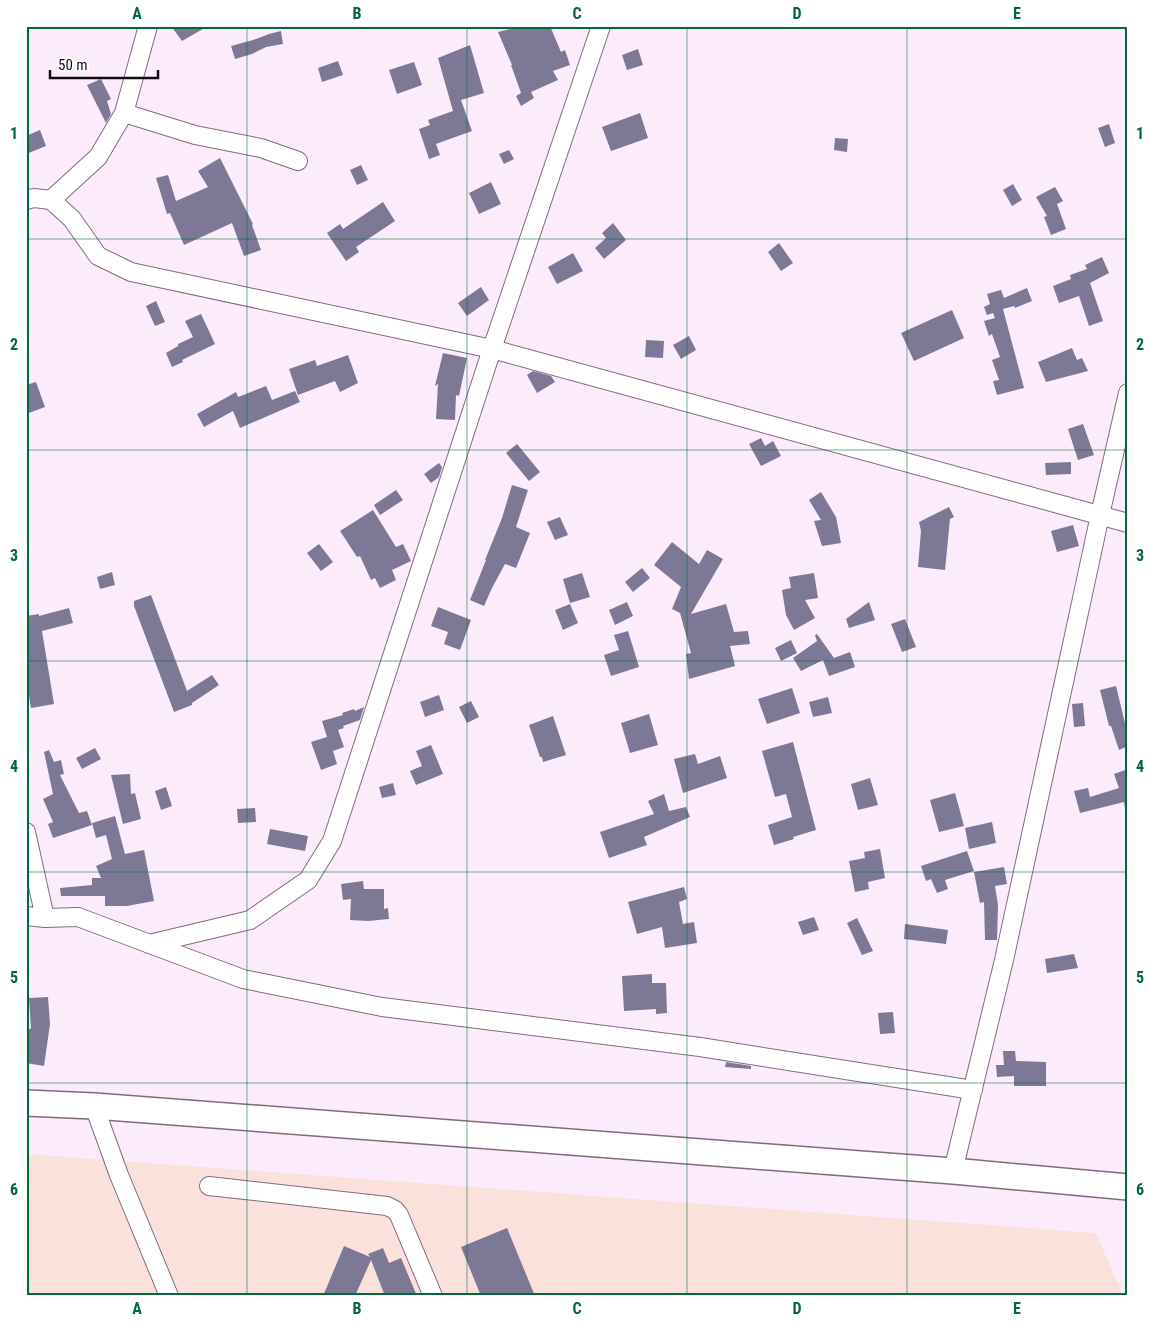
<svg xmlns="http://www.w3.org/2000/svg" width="1154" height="1322" viewBox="0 0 1154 1322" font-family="'Roboto Condensed',sans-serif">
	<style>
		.education { fill: #fbe1db }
		.building { fill: #7c7896 }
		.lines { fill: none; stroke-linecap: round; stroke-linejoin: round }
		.street-casing { stroke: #816a80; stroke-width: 20 }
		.secondary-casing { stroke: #816a80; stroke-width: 28 }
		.street { stroke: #fff; stroke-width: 18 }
		.secondary { stroke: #fff; stroke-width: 25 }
		.grid { fill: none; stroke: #01673c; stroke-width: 1; stroke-opacity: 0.55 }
		.neatline { fill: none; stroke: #01673c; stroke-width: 2 }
		.grid-label { font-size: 16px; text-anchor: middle; font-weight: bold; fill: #01673c }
	</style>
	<rect width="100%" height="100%" fill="#fcecfb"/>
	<path class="education" d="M26,1154L1096,1233L1123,1296H26Z"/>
	<path class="building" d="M171,26H208L182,41Z
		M508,26H550L561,52L565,50L570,65L553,71L558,80L531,92L534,98L521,106L516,96L521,93L511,65H512L498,32L510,29Z
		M281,31L283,44L266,47L252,54L235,59L231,46L253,40L269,34Z
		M470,45L484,93L461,100L472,131L436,144L440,155L429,159L419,129L430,125L428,120L453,111L438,58Z
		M638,49L643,65L627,70L622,55Z
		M338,61L343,75L322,82L318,68Z
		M414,62L422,85L397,94L389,70Z
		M101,79L111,99L107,101L111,114L106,123L87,85Z
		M640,113L648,138L611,151L602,127Z
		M1109,124L1115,143L1105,147L1098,128Z
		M40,130L46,146L26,154V136Z
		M835,138L848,139L847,152L834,150Z
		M509,150L514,159L504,164L499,154Z
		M220,158L253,224L252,225L261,250L244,256L232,223L184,245L170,213L167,214L156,178L168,175L176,201L208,187L198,171Z
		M361,165L368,180L357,185L350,170Z
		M491,182L501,204L479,214L469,193Z
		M1013,184L1022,200L1012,206L1003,190Z
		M1055,187L1063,201L1057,204L1066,229L1051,235L1044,217L1047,216L1036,197Z
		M383,202L395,221L356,247L359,252L346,261L327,233L340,224L343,229Z
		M613,223L626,240L604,259L595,248L606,238L602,233Z
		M779,243L793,263L781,271L768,252Z
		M573,253L583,271L557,284L548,267Z
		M1102,257L1109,273L1090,283L1103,321L1089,326L1079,296L1059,303L1053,286L1071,279L1070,275L1087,269L1085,265Z
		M481,287L489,300L467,316L458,303Z
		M1027,288L1032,301L1015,308L1014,306L1003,309L1024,388L997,395L993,381L999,380L992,360L1000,357L992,334L989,336L984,321L995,318L993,313L987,315L984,307L990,304L987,294L1001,290L1004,298Z
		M156,301L165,322L155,326L146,306Z
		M952,310L964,338L914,361L901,333Z
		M201,314L215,344L182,360L183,362L172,367L166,353L178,346V344L193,337L185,321Z
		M689,336L696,350L681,359L673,345Z
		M646,340L664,341L663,358L645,357Z
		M1072,348L1077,360L1082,358L1088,371L1046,382L1038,362Z
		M443,353L467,358L459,396L456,395L455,420L436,419L438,384L435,386Z
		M348,355L358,383L340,392L335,381L298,395L289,369L315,360L317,366Z
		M533,371L551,376L555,382L537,393L527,375Z
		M36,382L45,407L26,414V385Z
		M266,386L272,400L295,391L300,402L240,428L233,411L204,427L197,414L236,392L238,397Z
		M1083,424L1094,455L1078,460L1068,429Z
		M761,438L765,446L773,441L781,456L761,466L749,444Z
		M517,444L540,472L529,481L506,453Z
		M1071,462V474L1046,475L1045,463Z
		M439,463L442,467L439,477L431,483L424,474Z
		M512,485L528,490L516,527L530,533L516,568L505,564L492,588L484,606L470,600L486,560H485L502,518Z
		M396,490L403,500L380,515L374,505Z
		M821,492L836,517L841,543L822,546L814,521L821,520L809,500Z
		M949,507L954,517L950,519L945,570L918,567L921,531L919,522Z
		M373,510L396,547L403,544L411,561L392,570L396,580L380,588L375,578L371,580L360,556L357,557L340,531Z
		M560,517L568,535L555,540L547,522Z
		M1073,525L1079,546L1057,552L1051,531Z
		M672,542L699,564L707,550L723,559L691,614L726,604L734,632L748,631L750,644L730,646L735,666L689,679L686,654L691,653L680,613L672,609L681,587L654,565Z
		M319,544L333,562L321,571L307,553Z
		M642,568L650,578L633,592L625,582Z
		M112,572L115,585L100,589L97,577Z
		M582,573L590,597L570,603L563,579Z
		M814,573L818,598L805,600L815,618L794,630L786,615L782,590L791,588L789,577Z
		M151,595L187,691L212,675L219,685L192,703V705L174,712L134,606V601Z
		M627,602L633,616L615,625L609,610Z
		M869,602L875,620L849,628L846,619Z
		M570,604L578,623L563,630L555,610Z
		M438,607L471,620L460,650L444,644L448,632L431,626Z
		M69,608L73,623L42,631L54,704L31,708L26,678V616L39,614V616Z
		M905,619L916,647L902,652L891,624Z
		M628,631L639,667L611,676L604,655L619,650L614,635Z
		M817,634L834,658L850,652L855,667L829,676L823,660L801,671L793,658L817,641L815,635Z
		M791,640L797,653L781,661L775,648Z
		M1116,686L1125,723L1128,722V746L1119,750L1111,726H1109L1100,690Z
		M792,688L800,713L767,724L758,699Z
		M439,695L444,710L425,717L420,702Z
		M828,697L832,713L813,717L809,702Z
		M471,701L479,717L467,723L459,707Z
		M1083,703L1085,726L1074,727L1072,704Z
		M364,707L360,720L343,726L344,728L338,730L344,747L333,751L337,764L321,770L311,742L327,737L322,721L343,715L342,713L354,709L355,711Z
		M649,714L658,745L630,753L621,723Z
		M553,716L566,755L543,762L542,757H540L529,725Z
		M793,742L816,830L793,837L794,839L774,845L768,825L792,817L786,794L775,797L762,751Z
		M431,745L443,774L416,785L410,771L422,766L416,751Z
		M95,748L101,759L82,769L76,758Z
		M49,750L54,762L61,760L64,774L60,775L79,813L87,811L92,825L53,838L48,824L53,822L43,799L53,794L44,752Z
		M695,754L698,764L720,756L727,778L683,793L674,759Z
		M1128,769V807L1125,808L1124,802L1080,813L1074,791L1088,788L1090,797L1119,788L1114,774Z
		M130,774L131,794L135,793L141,819L123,824L111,775Z
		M870,778L878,805L858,810L851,784Z
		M393,783L396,795L382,798L379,787Z
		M166,787L172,806L161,810L155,791Z
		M955,793L964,826L939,832L930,800Z
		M664,794L669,811L686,807L690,817L644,837L647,845L609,858L600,832L654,814L648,801Z
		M255,808L256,822L238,823L237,809Z
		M115,816L125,854L144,850L154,901L127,906H105V896H61L60,888L92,885V878H101L96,866L112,859L106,835L96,838L92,823Z
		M992,822L996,843L969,849L965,828Z
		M270,829L308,836L305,851L267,844Z
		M880,849L885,878L868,882L869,889L855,892L849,861L865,858L864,852Z
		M967,851L974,871L945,880L948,889L937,893L931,879L926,881L921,866Z
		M1004,867L1007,884L995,886L998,905L997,940H985L984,902L980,903L974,872Z
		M363,881L364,889H384V909L388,908L389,919L368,921L350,920L351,899L343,900L341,884Z
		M684,887L687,899L679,902L683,924L694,922L697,943L665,948L662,927L637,934L628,902Z
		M814,917L819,930L803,935L798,922Z
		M857,918L873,951L862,955L847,923Z
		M905,924L948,930L946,944L904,939Z
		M1074,954L1078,968L1047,973L1045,959Z
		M652,974V983H666L667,1013L656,1014V1009L624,1011L622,976Z
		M48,997L50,1024L44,1066L26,1063V1028L31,1029L29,998Z
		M893,1012L895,1033L880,1034L878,1013Z
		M1003,1051H1015L1016,1061L1046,1062V1086H1014V1076L997,1077L996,1065H1004Z
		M726,1062L751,1066V1069L725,1067Z
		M507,1228L535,1296H481L461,1247Z
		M344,1246L370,1257L368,1254L383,1248L389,1263L401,1258L417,1296H385L371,1260L355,1296H323Z"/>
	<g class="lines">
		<g class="street-casing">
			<path id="street" d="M124,113L195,135L261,148L298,161
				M26,200L34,198L51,200L72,219L98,256L131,272L492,349L1128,523
				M51,200L98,157L124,113L148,26
				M26,832L45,918
				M26,916L45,918L78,917L243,979L382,1007L700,1047L973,1090
				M149,944L250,920L308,880L332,841L492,349L601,26
				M94,1106L119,1175L169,1296
				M953,1171L1004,960L1100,515L1128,393
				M209,1186L387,1206L395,1210L399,1215L433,1296"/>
		</g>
		<g class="secondary-casing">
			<path id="secondary" d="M26,1103L94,1106L953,1171L1128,1187"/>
		</g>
		<use href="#street" class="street"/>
		<use href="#secondary" class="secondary"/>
	</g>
	<path class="grid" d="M247,26V1296M467,26V1296M687,26V1296M907,26V1296M26,239H1128M26,450H1128M26,661H1128M26,872H1128M26,1083H1128"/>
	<rect width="1154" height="1322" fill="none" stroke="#ffffff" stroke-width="55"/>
	<path d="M50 70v8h108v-8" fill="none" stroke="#130a12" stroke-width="2.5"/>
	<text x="58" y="70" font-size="15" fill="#130a12" stroke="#ffffff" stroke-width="4" paint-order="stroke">50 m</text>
	<rect x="28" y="28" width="1098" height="1266" class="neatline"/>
	<g class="grid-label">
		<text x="137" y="19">A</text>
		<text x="357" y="19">B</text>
		<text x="577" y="19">C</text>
		<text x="797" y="19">D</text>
		<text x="1017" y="19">E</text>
		<text x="14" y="139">1</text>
		<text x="1140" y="139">1</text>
		<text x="14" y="350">2</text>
		<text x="1140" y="350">2</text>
		<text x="14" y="561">3</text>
		<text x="1140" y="561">3</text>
		<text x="14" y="772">4</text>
		<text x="1140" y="772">4</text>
		<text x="14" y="983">5</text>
		<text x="1140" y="983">5</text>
		<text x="14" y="1195">6</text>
		<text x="1140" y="1195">6</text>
		<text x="137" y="1314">A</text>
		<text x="357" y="1314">B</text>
		<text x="577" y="1314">C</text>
		<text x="797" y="1314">D</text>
		<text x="1017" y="1314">E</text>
	</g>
</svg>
